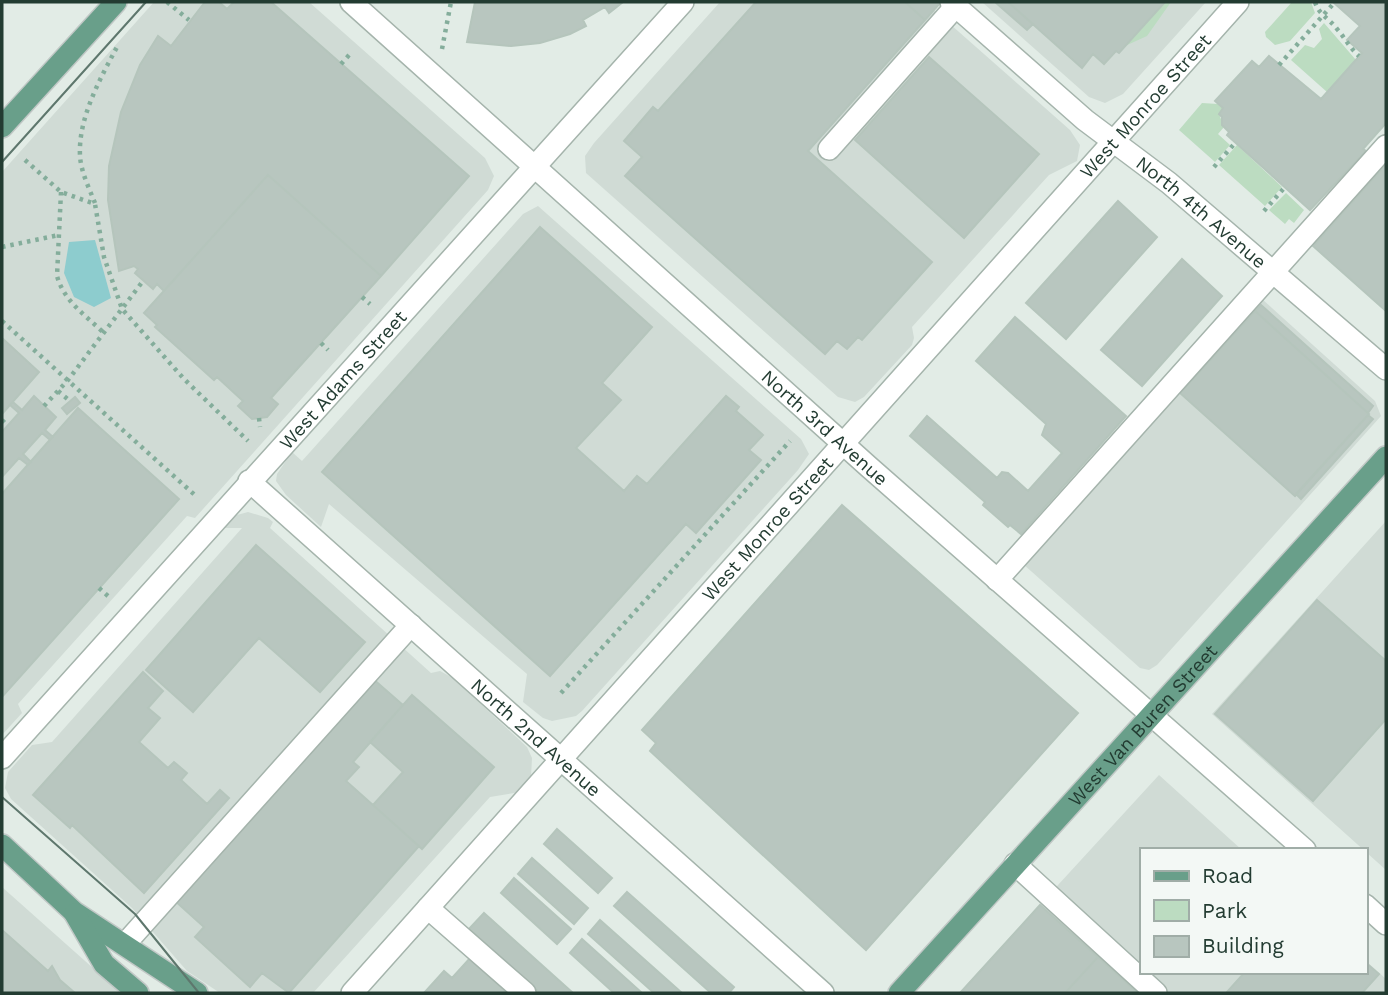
<svg xmlns="http://www.w3.org/2000/svg" width="1388" height="995" viewBox="0 0 1388 995" font-family="'Work Sans',sans-serif">
	<style>
		.built { fill: #d0dbd5 }
		.green { fill: #bcdcc1 }
		.water { fill: #8dccce }
		.building { fill: #b8c6bf; stroke: #b5c5bc; stroke-width: 2 }
		.lines { fill: none; stroke-linecap: round; stroke-linejoin: round }
		.minor-casing { stroke: #a5b4ac; stroke-width: 24 }
		.major-casing { stroke: #c1c8c6; stroke-width: 24 }
		.path { stroke: #84ad9b; stroke-width: 4.5; stroke-dasharray: 3.5 5; stroke-linecap: butt }
		.minor { stroke: #fff; stroke-width: 21 }
		.major { stroke: #699f8a; stroke-width: 21 }
		.tram { stroke: #5e776d; stroke-width: 2 }
		.path-bridge { stroke: #84ad9b; stroke-width: 4.5; stroke-dasharray: 3.5 5; stroke-linecap: butt }
		.labels { text-anchor: middle; dominant-baseline: central; stroke-width: 5; stroke-linejoin: round; paint-order: stroke }
		.street-label { font-size: 19px; fill: #233c32; stroke: #f3f8f5 }
	</style>
	<rect width="100%" height="100%" fill="#e2ece6"/>
	<path class="built" d="M154,2H309L485,158L494,176L488,190L195,518L187,516L18,704L22,713L2,735V172Z
		M720,2H925L1070,130L1080,145L1077,161L1049,175L912,327L914,338L912,345L864,397L855,402L838,397L586,173L585,156L594,143Z
		M982,2H1206L1123,94L1105,103L1089,97Z
		M538,206L801,439L809,454L798,470L582,711L576,716L552,721L543,718L523,702L527,674L329,504L321,527L286,495L276,481L277,474L292,452L302,461L523,214Z
		M1252,290L1375,401L1381,416L1157,665L1149,670L1140,668L1014,556Z
		M248,512L268,518L273,522L270,528L431,673L440,671L453,678L527,747L532,758L531,777L520,792L490,797L313,993H220L187,971L132,908L11,799L5,788L8,772L32,745L52,742L242,528H223L237,515Z
		M1386,521V870L1212,714Z
		M1159,775L1242,850H1141V972H1365V960L1386,979V993H959Z
		M2,887L121,993H2Z"/>
	<path class="green" d="M1145,2H1171L1147,36L1125,46L1114,36Z
		M1292,2H1311L1315,13L1290,41L1275,45L1266,37L1265,32Z
		M1324,23L1356,60L1327,92L1291,60L1305,45L1314,48L1322,39L1319,29Z
		M1202,103L1218,104L1223,108L1219,114L1224,127L1218,134L1230,145L1215,162L1179,130Z
		M1237,145L1282,187L1265,206L1219,165Z
		M1286,193L1304,210L1294,223L1289,219L1285,224L1269,210Z"/>
	<path class="water" d="M95,240L111,298L94,307L74,297L64,273L69,242Z"/>
	<path class="building" d="M205,2H219L227,9L234,2H271L469,176L381,276L268,175L164,291L157,284L153,289L135,273L138,269L134,266L119,271L108,200L109,166L121,112L140,65L158,36L171,46Z
		M475,2H623L609,13L605,7L583,20L586,26L570,34L540,43L511,46L467,42Z
		M756,2H905L925,20L808,151L932,262L862,340L858,337L847,349L837,341L825,354L625,176L642,157L624,141L653,107L658,111Z
		M905,2H941L925,20Z
		M995,2H1008L1033,24L1027,30Z
		M1008,2H1165L1119,53L1116,51L1104,64L1093,54L1082,68Z
		M1333,2H1386V123L1363,149L1366,151L1310,210L1227,135L1229,132L1222,125V117L1219,114L1223,108L1215,101L1252,61L1259,67L1269,56L1321,99L1362,53L1347,40L1360,26Z
		M929,57L1039,154L964,238L855,140Z
		M1386,164V311L1313,246Z
		M268,175L381,276L271,398L278,404L267,417L252,419L238,406L243,401L217,377L214,380L155,327L157,325L144,313Z
		M1118,201L1157,237L1066,339L1026,303Z
		M540,227L652,327L602,383L621,400L576,448L624,491L637,476L647,484L726,396L739,407L736,411L763,435L749,450L761,460L696,533L686,524L550,676L322,472Z
		M1182,259L1222,296L1142,386L1101,350Z
		M1261,305L1373,406L1368,413L1255,311Z
		M1255,311L1369,414L1295,496L1180,393Z
		M1015,317L1126,416L1021,534L1010,525L1008,527L983,505L985,502L910,436L927,416L997,478L1002,472L1008,473L1028,491L1062,453L1042,435L1046,424L976,361Z
		M2,338L39,372L2,414Z
		M34,396L56,417L45,430L53,437L50,440L42,433L23,454L31,462L28,465L19,458L2,477V432L19,413L10,405L13,402L22,410Z
		M75,397L80,403L67,414L62,408Z
		M78,408L179,499L2,697V494Z
		M1368,415L1373,419L1301,499L1296,494Z
		M842,505L1078,713L866,950L650,751L656,743L642,730Z
		M256,545L365,642L320,692L259,638L193,712L146,670Z
		M1317,600L1386,661V719L1313,801L1215,714Z
		M143,672L163,691L148,708L160,718L139,742L168,768L174,762L187,773L181,780L207,804L220,790L229,798L144,893L72,825L70,828L33,795Z
		M372,678L403,705L353,762L359,767L346,781L419,846L289,993L262,973L250,987L195,937L204,927L174,900Z
		M412,695L494,767L422,849L373,805L403,772L370,742Z
		M557,829L612,878L598,893L544,844Z
		M532,858L588,908L574,924L518,874Z
		M514,878L571,929L557,944L501,893Z
		M627,892L734,987L729,993H711L614,906Z
		M1040,905L1098,957L1065,993H960Z
		M484,913L573,993H540L469,929Z
		M600,920L682,993H654L588,934Z
		M2,930L48,971L52,966L60,980L75,993H2Z
		M582,939L642,993H614L570,953Z
		M472,956L513,993H424L444,971L452,978Z
		M1098,957L1138,993H1065Z
		M1365,962L1379,974L1362,993L1227,992L1245,972H1365Z"/>
	<g class="lines">
		<g class="minor-casing">
			<g id="minor">
				<path id="s1" d="M351,2L869,467L1305,850"/>
				<path id="s2" d="M951,2L1085,120L1169,183L1386,369"/>
				<path d="M829,149L956,6"/>
				<path id="s3" d="M249,481L823,993"/>
				<path d="M997,580L1386,146"/>
				<path id="s4" d="M2,758L683,2"/>
				<path d="M1015,864L1156,993"/>
				<path d="M1365,905L1386,924"/>
				<path d="M428,908L525,993"/>
				<path d="M125,944L411,625"/>
				<path id="s5" d="M352,993L1238,2"/>
			</g>
		</g>
		<g class="major-casing">
			<g id="major">
				<path d="M2,127L116,2"/>
				<path d="M2,845L74,912L197,993"/>
				<path d="M75,914L104,964L138,993"/>
				<path id="s6" d="M899,993L1386,457"/>
			</g>
		</g>
		<path class="path" d="M167,2L189,20
			M1315,2C1319,15 1329,18 1337,29C1345,38 1349,47 1359,56
			M442,49L451,2
			M341,64L350,54
			M25,160L61,192L95,204L104,257L122,309L184,379L248,441
			M1214,167L1235,143
			M61,192L57,276C64,301 85,315 104,333
			M95,203C89,188 81,172 80,156C78,118 100,79 117,47
			M1264,211L1285,187
			M2,247L59,235
			M362,297L370,304
			M2,321L197,497
			M321,343L328,350
			M58,391L70,401
			M44,406L68,380L143,281
			M259,418L260,427
			M2,420L8,426
			M99,588L109,597
			M561,693L790,441"/>
		<use href="#minor" class="minor"/>
		<use href="#major" class="major"/>
		<path class="tram" d="M2,162L146,2
			M2,797L135,914L199,993"/>
		<path class="path-bridge" d="M1279,65L1334,3"/>
	</g>
	<g class="labels">
		<g class="street-label">
			<text stroke="none"><textPath href="#s5" startOffset="1190">West Monroe Street</textPath></text>
			<text stroke="none"><textPath href="#s2" startOffset="327">North 4th Avenue</textPath></text>
			<text stroke="none"><textPath href="#s4" startOffset="509">West Adams Street</textPath></text>
			<text stroke="none"><textPath href="#s1" startOffset="637">North 3rd Avenue</textPath></text>
			<text stroke="none"><textPath href="#s5" startOffset="623">West Monroe Street</textPath></text>
			<text stroke="none"><textPath href="#s6" startOffset="362">West Van Buren Street</textPath></text>
			<text stroke="none"><textPath href="#s3" startOffset="385">North 2nd Avenue</textPath></text>
		</g>
	</g>
	<rect width="1388" height="995" fill="none" stroke="#233c32" stroke-width="7"/>
	<rect x="1140" y="848" width="228" height="126" fill="#f3f8f5" stroke="#a0ada7" stroke-width="2"/>
	<rect x="1154" y="871" width="35" height="10" fill="#699f8a" stroke="#a0ada7" stroke-width="2"/>
	<text x="1202" y="883" font-size="21" fill="#233c32">Road</text>
	<rect x="1154" y="900" width="35" height="21" fill="#bcdcc1" stroke="#a0ada7" stroke-width="2"/>
	<text x="1202" y="918" font-size="21" fill="#233c32">Park</text>
	<rect x="1154" y="936" width="35" height="21" fill="#b8c6bf" stroke="#a0ada7" stroke-width="2"/>
	<text x="1202" y="953" font-size="21" fill="#233c32">Building</text>
</svg>
